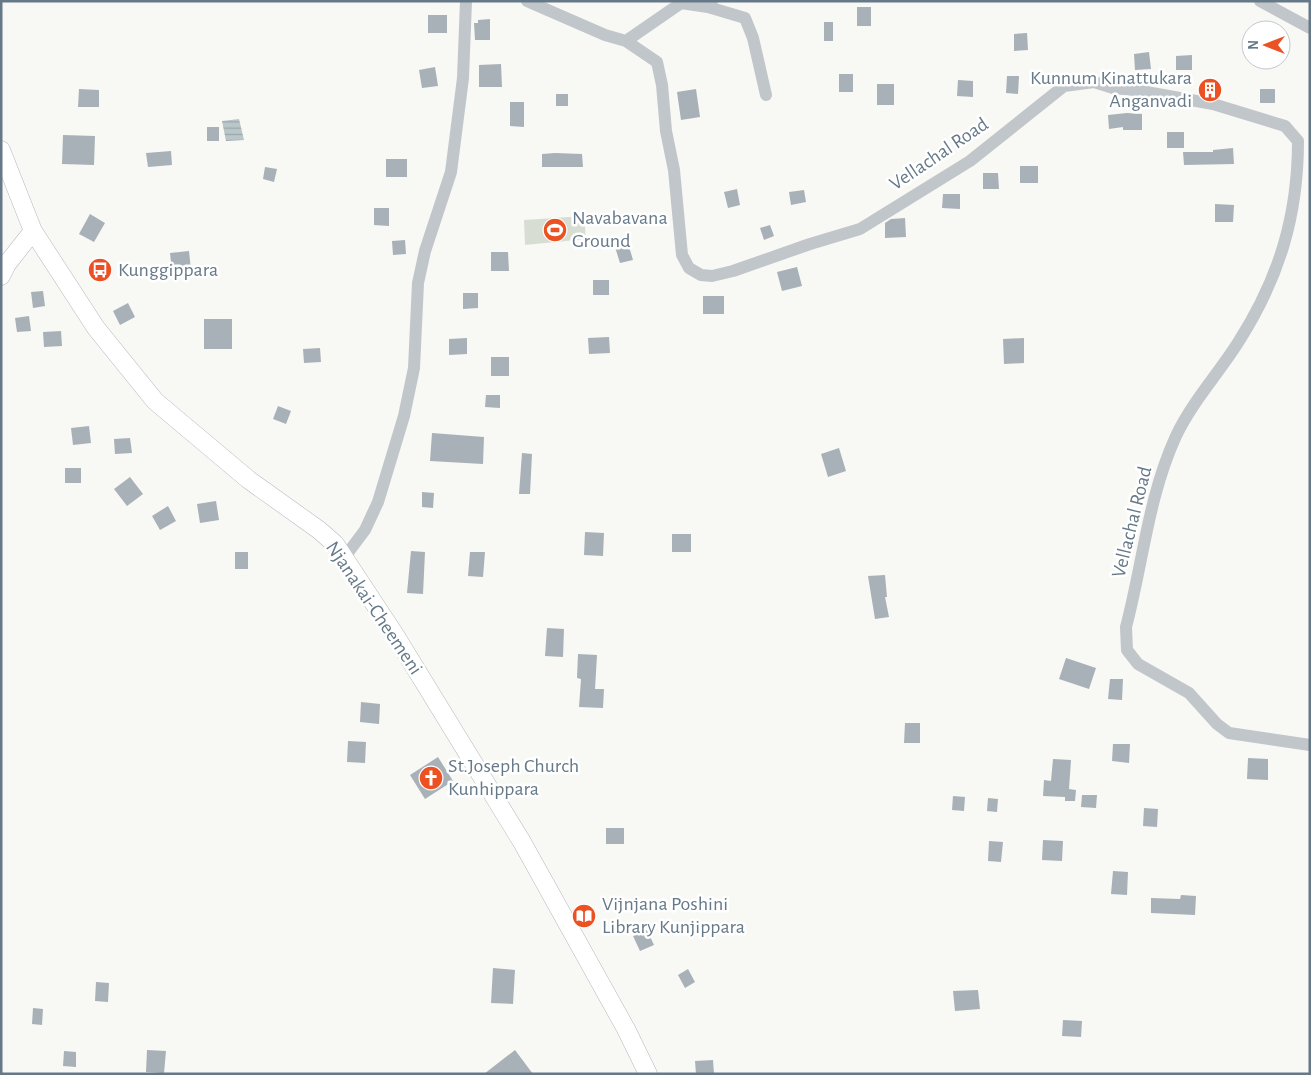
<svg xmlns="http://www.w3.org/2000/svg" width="1311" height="1075" viewBox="0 0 1311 1075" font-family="'Alegreya Sans',sans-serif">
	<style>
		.grass { fill: #d8ddd4 }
		.water { fill: url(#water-rules) }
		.building { fill: #a8b1b7 }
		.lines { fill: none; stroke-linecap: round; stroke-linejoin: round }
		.secondary-casing { stroke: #b3babf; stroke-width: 19 }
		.street { stroke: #c1c6ca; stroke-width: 12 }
		.secondary { stroke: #fff; stroke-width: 18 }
		.labels { text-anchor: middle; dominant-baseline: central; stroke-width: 5; stroke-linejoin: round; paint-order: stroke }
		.poi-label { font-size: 20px; fill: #667988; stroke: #fff; text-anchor: start }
		.street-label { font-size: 20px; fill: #667988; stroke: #fff }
	</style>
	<defs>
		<pattern id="water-rules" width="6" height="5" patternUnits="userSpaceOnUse" patternTransform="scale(1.25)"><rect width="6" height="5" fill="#b9c6ca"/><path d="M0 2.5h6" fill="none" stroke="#9aa6aa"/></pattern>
	</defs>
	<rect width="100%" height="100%" fill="#f8f8f5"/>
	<path class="grass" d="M584,216L586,239L525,245L524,220Z"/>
	<path class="water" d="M239,119L244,140L226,141L222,121Z"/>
	<path class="building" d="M857,7H871V26H857Z
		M428,15H447V33H428Z
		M490,19V40H475L474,23H478V20Z
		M824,22H833V41H824Z
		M1027,33L1028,50L1014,51V34Z
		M1149,52L1151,69L1135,70L1134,54Z
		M1192,55V70H1176V56Z
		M501,64L502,87H479V65Z
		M435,67L438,86L422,88L419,70Z
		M839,74H853V92H839Z
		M1007,76H1019L1018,94L1006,93Z
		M958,80L973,81V97L957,96Z
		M877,84H894V105H877Z
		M79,89L99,90V107H78Z
		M696,89L700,117L681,120L677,92Z
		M1260,89H1275V103H1260Z
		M556,94H568V106H556Z
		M510,102H524V127L510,126Z
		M1127,113L1142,114V130H1123V127L1109,129L1108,115Z
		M207,127H219V141H207Z
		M1167,132H1184V148H1167Z
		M63,135L95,136L94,165L62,164Z
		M1233,148L1234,164L1184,165L1183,152H1213V150Z
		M171,151L172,165L148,167L146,153Z
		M555,153L582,154L583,167H542V154Z
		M386,159H407V177H386Z
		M1020,166H1038V183H1020Z
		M265,167L277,169L274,182L263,179Z
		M983,173H998L999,189H983Z
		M737,189L740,205L728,208L724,192Z
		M804,190L806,202L791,205L789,192Z
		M943,194H960V209L942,208Z
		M1215,204L1234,205L1233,222H1215Z
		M374,208H389V226L374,225Z
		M90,214L105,223L94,242L79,234Z
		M905,218L906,237L885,238V223L891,219Z
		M770,225L774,236L764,240L760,228Z
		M405,240L406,254L393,255L392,241Z
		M628,243L633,260L620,263L615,247Z
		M189,251L191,270L172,272L170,253Z
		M491,252H508L509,271H491Z
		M797,267L802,286L782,291L777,272Z
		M593,280H609V295H593Z
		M43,291L45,306L33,308L31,292Z
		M463,293H478V308L463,309Z
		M703,296H724V314H703Z
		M128,303L135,317L120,325L113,311Z
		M29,316L31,331L17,332L15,318Z
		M204,319H232V349H204Z
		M61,331L62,346L44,347L43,332Z
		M609,337L610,353L589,354L588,338Z
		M467,338V354L449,355V339Z
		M1024,338V363L1004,364L1003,339Z
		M320,348L321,362L304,363L303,349Z
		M491,357H509V376H491Z
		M486,395H500V408L485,407Z
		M278,406L291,411L286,424L273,419Z
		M89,426L91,443L73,445L71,428Z
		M432,433L484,437L483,464L430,461Z
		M130,438L132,453L115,454L114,439Z
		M839,448L846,471L828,477L821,454Z
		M522,453L532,454L530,494H519Z
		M65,468H81V483H65Z
		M130,477L143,494L127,506L114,489Z
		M422,492L434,493L433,508L422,507Z
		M216,501L219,520L200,523L197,504Z
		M168,506L176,521L160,530L152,516Z
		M585,532L604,533L603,556L584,555Z
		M672,534H691V552H672Z
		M411,551L425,552L423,594L407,593Z
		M235,552H248V569H235Z
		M470,552H485L483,577L468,576Z
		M885,575L887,597H885L889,617L875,619L868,576Z
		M547,628L564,629L563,657L545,656Z
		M578,654L597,655L595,689H604L603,708L579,707L581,679L577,678Z
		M1066,658L1096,668L1089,689L1059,679Z
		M1110,679H1123L1122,700L1108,699Z
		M361,702L380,704L379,724L360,722Z
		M905,723H920V743H904Z
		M348,741L366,742L365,763L347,762Z
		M1113,744H1130L1129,763L1112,761Z
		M438,757L453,781L425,799L410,775Z
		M1248,758L1268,759V780L1247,779Z
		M1053,759L1071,760L1069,789L1076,790L1075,801H1065V797L1043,796L1044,780L1051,781Z
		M1082,795H1097L1096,808L1081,807Z
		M953,796L965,797L964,811L952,810Z
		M988,798L998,799L997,812L987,811Z
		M1144,808L1158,809L1157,827L1143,826Z
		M606,828H624V844H606Z
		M1043,840L1063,841L1062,861L1042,860Z
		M989,841L1003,842L1001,862L988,861Z
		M1113,871L1128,872L1127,895L1111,894Z
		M1181,895L1196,896L1195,915L1151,913V898L1180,899Z
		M586,906L593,920L583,926L575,911Z
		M647,930L654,945L640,951L633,936Z
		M493,968L515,970L513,1004L491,1003Z
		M688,969L695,982L685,988L678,975Z
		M96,982L109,983L108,1002L95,1001Z
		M978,990L980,1009L955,1011L953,991Z
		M33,1008L43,1009L42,1025L32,1024Z
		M1063,1020L1082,1021L1081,1037L1062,1036Z
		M147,1050L166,1051L164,1073L146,1072Z
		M515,1050L533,1074H484Z
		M64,1051L76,1052V1067L63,1066Z
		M713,1060L714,1074H696L695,1061Z"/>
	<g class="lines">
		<g class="secondary-casing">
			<path id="secondary" d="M1,150L33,231L96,328L155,401L249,480L319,530L335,544L395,635L522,842L626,1029L648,1074
				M1,276L7,264L33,231"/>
		</g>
		<path class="street" d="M527,1L605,35L626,41L657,62L662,85L666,131L674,170L682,255L689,268L701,275L712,276L733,271L810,244L860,229L970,161L1064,86L1094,82L1113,88L1135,90L1213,104L1285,126L1298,141C1298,216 1279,278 1239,341C1219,373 1192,402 1176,436C1148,497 1143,563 1126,627L1127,650L1138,664L1189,693L1217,724L1229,733L1310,745
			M1260,1L1310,28
			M708,7L745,18L753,38L766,95
			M626,41L681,3L708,7L712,1
			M344,558L365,530L378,502L404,416L414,368L418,283L425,251L451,172L463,78L466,1"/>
		<use href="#secondary" class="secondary"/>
	</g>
	<defs>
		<g id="building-disc" transform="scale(1.25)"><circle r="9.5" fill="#eb5123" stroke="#fff"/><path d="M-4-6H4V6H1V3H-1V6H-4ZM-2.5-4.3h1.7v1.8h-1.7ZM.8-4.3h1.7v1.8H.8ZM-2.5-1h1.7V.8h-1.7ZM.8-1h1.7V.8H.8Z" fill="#fff"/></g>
		<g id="stadium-disc" transform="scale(1.25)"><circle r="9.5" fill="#eb5123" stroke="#fff"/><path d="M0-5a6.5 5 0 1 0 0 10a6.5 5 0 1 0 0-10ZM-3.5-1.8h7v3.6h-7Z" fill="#fff"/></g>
		<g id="bus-disc" transform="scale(1.25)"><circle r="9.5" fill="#eb5123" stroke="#fff"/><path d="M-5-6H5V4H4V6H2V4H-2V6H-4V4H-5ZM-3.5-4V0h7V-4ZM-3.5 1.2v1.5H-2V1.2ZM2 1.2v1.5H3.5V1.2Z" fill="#fff"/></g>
		<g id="church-disc" transform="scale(1.25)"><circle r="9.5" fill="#eb5123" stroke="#fff"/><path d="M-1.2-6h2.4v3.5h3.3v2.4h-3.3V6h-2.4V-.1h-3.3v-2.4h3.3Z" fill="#fff"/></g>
		<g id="library-disc" transform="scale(1.25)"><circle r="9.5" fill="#eb5123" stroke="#fff"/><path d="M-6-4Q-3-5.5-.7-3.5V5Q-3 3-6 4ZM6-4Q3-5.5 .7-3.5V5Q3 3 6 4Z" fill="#fff"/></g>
	</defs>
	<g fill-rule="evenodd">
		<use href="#building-disc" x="1210" y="90"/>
		<use href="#stadium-disc" x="555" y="230"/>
		<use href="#bus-disc" x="100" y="270"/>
		<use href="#church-disc" x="431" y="778"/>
		<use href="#library-disc" x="584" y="916"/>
	</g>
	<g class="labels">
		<g class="poi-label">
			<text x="1192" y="78" text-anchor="end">Kunnum Kinattukara<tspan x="1192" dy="23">Anganvadi</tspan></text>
			<text x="572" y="218">Navabavana<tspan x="572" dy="23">Ground</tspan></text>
			<text x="118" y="270">Kunggippara</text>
			<text x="448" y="766">St.Joseph Church<tspan x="448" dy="23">Kunhippara</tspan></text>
			<text x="602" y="904">Vijnjana Poshini<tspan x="602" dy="23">Library Kunjippara</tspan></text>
		</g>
		<g class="street-label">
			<text transform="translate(939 154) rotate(-34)">Vellachal Road</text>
			<text transform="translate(1132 522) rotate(-76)">Vellachal Road</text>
			<text transform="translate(374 608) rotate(56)">Njanakai-Cheemeni</text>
		</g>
	</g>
	<rect width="1311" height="1075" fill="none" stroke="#667988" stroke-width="5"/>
	<g transform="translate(1266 45) rotate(270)"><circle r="24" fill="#ffffff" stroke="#c2c9cf"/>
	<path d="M0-4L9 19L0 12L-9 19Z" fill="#eb5123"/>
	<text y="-8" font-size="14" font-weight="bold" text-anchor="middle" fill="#667988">N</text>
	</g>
</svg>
